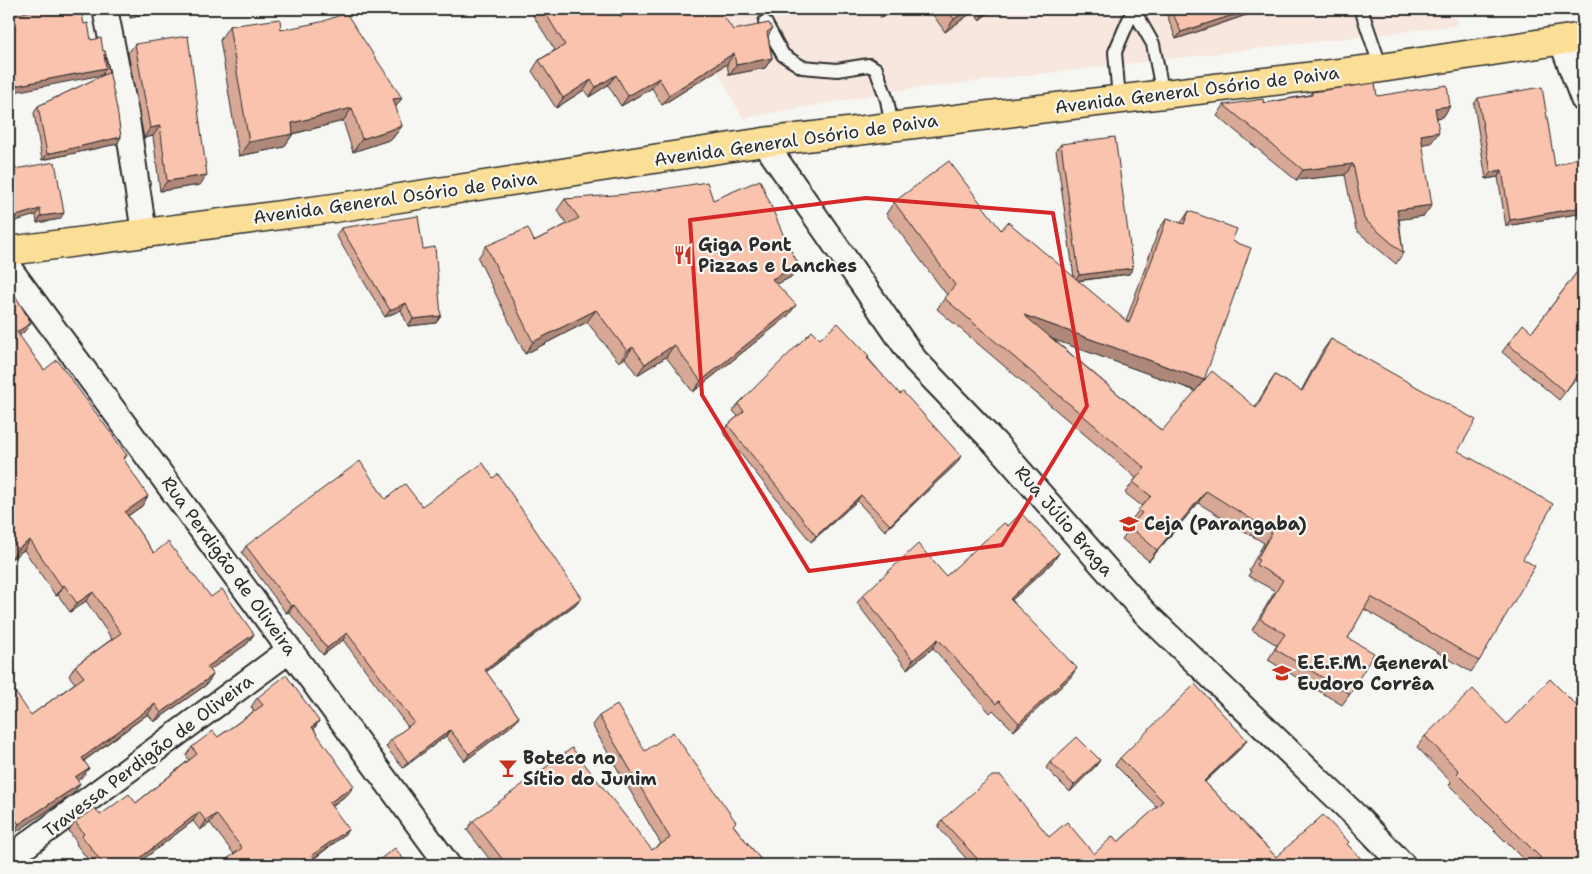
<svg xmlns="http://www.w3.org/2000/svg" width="1592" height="874" viewBox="0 0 1592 874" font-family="'Shantell Sans',sans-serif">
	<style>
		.built { fill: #f7e7de }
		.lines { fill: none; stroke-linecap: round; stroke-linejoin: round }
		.lane-casing { stroke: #2b2b2b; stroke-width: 16 }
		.street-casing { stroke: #2b2b2b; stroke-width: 28 }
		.primary-casing { stroke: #2b2b2b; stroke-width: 31 }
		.lane { stroke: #f6f6f2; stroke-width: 12 }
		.street { stroke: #f6f6f2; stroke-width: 24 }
		.primary { stroke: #fbdf96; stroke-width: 28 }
		.wall { fill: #d7a896; stroke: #2b2b2b }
		.shaded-wall { fill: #af887a; stroke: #2b2b2b }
		.building { fill: #fac3ae; stroke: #2b2b2b }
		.marked { fill: none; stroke: #d62828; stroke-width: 4; stroke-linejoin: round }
		.labels { text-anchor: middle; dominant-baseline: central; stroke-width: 4.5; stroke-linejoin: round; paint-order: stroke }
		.street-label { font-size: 18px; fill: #2b2b2b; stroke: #f6f6f2 }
		.poi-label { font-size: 18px; font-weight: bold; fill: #2b2b2b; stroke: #f6f6f2; text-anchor: start }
	</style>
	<rect width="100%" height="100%" fill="#f6f6f2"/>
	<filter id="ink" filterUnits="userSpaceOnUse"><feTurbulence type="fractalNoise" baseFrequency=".02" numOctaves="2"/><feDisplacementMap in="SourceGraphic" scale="10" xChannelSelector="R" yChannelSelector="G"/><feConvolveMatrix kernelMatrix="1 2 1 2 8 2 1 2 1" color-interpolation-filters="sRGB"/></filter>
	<g filter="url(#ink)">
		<path class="built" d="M675,9H1449L1460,25L909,89L743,118L723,81Z"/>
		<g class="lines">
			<g class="lane-casing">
				<path id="lane" d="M1133,9L1153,44L1163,95
					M1361,9L1381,68
					M765,22L783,55L802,67L837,70L869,65L876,69L887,100L892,127
					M1119,99L1115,52L1133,10"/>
			</g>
			<g class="street-casing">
				<path id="street" d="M105,9L126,113L144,233
					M1561,40L1583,99
					M764,142L915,360L995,443L1144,612L1357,817L1403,865
					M9,268L448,865
					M10,865L16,853L290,650"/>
			</g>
			<g class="primary-casing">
				<path id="primary" d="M9,251L334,208L764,142L1381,68L1583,37"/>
			</g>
			<use href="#lane" class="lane"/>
			<use href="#street" class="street"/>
			<use href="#primary" class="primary"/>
		</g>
		<path class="wall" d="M129,9H172L130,18Z
			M529,9H615L621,17L733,30L772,29L768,36L772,58L765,68L729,75L727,64L662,105L652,88L621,106L608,85L589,97L584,90L556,108L532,71L539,60L555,50Z
			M877,9H896L881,18Z
			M929,9H994L979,20L974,11L945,32Z
			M1168,9H1260L1258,11L1176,39L1166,12Z
			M84,24L91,40L103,51H105L121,137L117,144L42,160L34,113L38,106L104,75L103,73L102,75Z
			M229,26L281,30L402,98L395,107L402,126L392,139L353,152L343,121L293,134L284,147L239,156L220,40Z
			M135,44L200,185L160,191L153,136L144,138L128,53Z
			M1312,92L1377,96L1450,106L1443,117L1437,118L1431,143L1422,144L1424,216L1399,219L1403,253L1396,264L1356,230L1345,175L1296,180L1217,116L1224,105L1264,103L1309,95Z
			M1478,98L1555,166L1583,168V213L1506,226L1498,177L1486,179L1474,104Z
			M1061,144L1133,268L1129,274L1078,281L1126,321L1159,229L1167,218L1181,223L1189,211L1232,241L1204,380L1196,391L1053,339L1162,431L1255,407L1267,387L1275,375L1301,391L1323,350L1331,339L1458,451L1523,559L1479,661L1471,672L1364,609L1348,638L1350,694L1342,705L1268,660L1277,645L1252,630L1275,591L1248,576L1251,571L1249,570L1264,543L1198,503L1149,561L1122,539L1133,524L1130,522L1142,506L1125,493L1136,478L937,309L947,295L886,214L894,202L1001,230L1074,277L1056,150Z
			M9,170L60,219L37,223L36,215Z
			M565,199L713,200L788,246L799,265L791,277L777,284L788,316L693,392L666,357L637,375L625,358L619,362L587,322L525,354L478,258L486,246L534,241L567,224L557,210Z
			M341,228L423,249L441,316L436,323L408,326L401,310L385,317L336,235Z
			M1583,264V375L1580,373L1559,400L1502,352L1508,344L1532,332Z
			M9,297L24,332L19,336L44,370L127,455L124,460L142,506L128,516L154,553L211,597L254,634L247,644L209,670L213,675L206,685L154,722L148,714L84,761L89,768L82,777L77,780L80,784L73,794L13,834L10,831L31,715L75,683L69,676L75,666L112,639L86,601L70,612L58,595L56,596L24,550L11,559L9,556Z
			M820,339L869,356L868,358L957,463L885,531L857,501L811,542L723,432L728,425L738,416L733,411L738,404Z
			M385,499L422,506L576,604L486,672L519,717L515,723L465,761L446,736L403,768L386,747L391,740L408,727L343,640L323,655L289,612L286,613L242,553L246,546Z
			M1008,526L1059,553L1053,562L1012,600L1071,677L1014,731L993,710L990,713L933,648L907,669L857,603L863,595L946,576Z
			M257,698L319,721L314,729L348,794L332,806L342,837L315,858L234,854L210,823L200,830L193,821L142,860L145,865H92L76,844L77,843L69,831L75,822L100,815L136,803L189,760L186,755L192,747L218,737L254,711L251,707Z
			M599,716L645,751L734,826L765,865H494L467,830L473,821L652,850L661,844L592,725Z
			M1507,724L1583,865H1529L1449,785L1451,782L1417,747L1425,736Z
			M1242,747L1205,782L1276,857L1347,845L1367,865H972L938,827L942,820L1049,837L1094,854L1118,842L1157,807L1115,765L1120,758Z
			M1100,760L1095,767L1070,792L1046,768L1050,762Z"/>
		<path class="shaded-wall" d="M136,9H172L130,18Z
			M887,9H896L881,18Z
			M969,9H976L974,11L945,32L954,19Z
			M987,9H994L979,20Z
			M1251,9H1260L1258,11L1176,39L1181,32Z
			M734,53L727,64L662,105L669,95Z
			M772,58L765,68L729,75L736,65Z
			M106,68L102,75L9,93V87Z
			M616,75L608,85L589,97L596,87Z
			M659,78L652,88L621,106L628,96Z
			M591,80L584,90L556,108L563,98Z
			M402,98L393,111V99Z
			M1450,106L1443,117L1427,119L1435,108Z
			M352,108L343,121L288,135L293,134L284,147L239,156L249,142L292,123Z
			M160,126L153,136L144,138L150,128Z
			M402,126L392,139L353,152L362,139Z
			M1439,132L1431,143L1413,146L1421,135Z
			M121,137L117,144L42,160L47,154Z
			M1353,164L1345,175L1296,180L1303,170Z
			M1502,170L1498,177L1486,179L1491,172Z
			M207,175L200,185L160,191L167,181Z
			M1432,205L1424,216L1390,221L1397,210Z
			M1583,207V213L1506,226L1510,220Z
			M40,209L36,215L9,223V218Z
			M64,213L60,219L37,223L41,216Z
			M799,265L791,277L764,291L772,279Z
			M1133,268L1129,274L1074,281L1079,275Z
			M406,303L401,310L385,317L390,310Z
			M796,305L788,316L693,392L701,381Z
			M596,310L587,322L525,354L533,342Z
			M1024,315L1204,380L1196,391L1016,326Z
			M441,316L436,323L408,326L413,319Z
			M31,323L24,332L10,342L17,332Z
			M674,345L666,357L637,375L645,364Z
			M633,347L625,358L619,362L627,351Z
			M961,456L957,463L885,531L890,525Z
			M1206,491L1198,503L1149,561L1157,550Z
			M861,495L857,501L811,542L816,536Z
			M148,496L142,506L119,522L125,512Z
			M30,540L24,550L11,559L18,549Z
			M1059,553L1053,562L1004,607L1010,599Z
			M64,585L58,595L56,596L62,587Z
			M93,592L86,601L70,612L77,603Z
			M581,598L576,604L480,676L485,670Z
			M294,605L289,612L286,613L291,606Z
			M347,633L343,640L323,655L327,648Z
			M254,634L247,644L200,677L207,667Z
			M938,639L933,648L907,669L913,660Z
			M1077,668L1071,677L1014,731L1019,723Z
			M213,675L206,685L154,722L161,713Z
			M155,704L148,714L75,767L82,758Z
			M519,717L515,723L465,761L469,754Z
			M319,721L313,730L312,727Z
			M450,730L446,736L403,768L408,762Z
			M1247,740L1242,747L1199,787L1204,781Z
			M1100,760L1095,767L1070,792L1074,785Z
			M89,768L82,777L69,787L75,777Z
			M80,784L73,794L13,834L19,824Z
			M354,786L348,794L323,812L329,803Z
			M199,812L193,821L136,865L140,858Z
			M216,814L210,823L200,830L206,821Z
			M17,821L10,831L9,832V827Z
			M349,829L342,837L306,864L312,855Z"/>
		<path class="building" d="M41,9H81L84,24L88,23L91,40L101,38L103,51H105L117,109L121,137L47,154L38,106L110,72L104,54L106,68L9,87V16Z
			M543,9H615L621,17L635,9H719L733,30L769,23L772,29L767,32L772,58L736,65L734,53L669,95L659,78L628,96L616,75L596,87L591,80L563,98L539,60L565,45Z
			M946,9H969L954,19Z
			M1171,9H1251L1181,32Z
			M346,13L402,98L393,99L402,126L362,139L352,108L292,123L293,134L249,142L229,26L280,19L281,30L321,22Z
			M188,36L207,175L167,181L160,126L150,128L135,44Z
			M1375,83L1377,96L1447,85L1450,106L1435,108L1439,132L1421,135L1432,205L1397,210L1403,253L1364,219L1353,164L1303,170L1224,105L1263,99L1264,103L1312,95V92Z
			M1542,87L1555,166L1579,157L1583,168V207L1510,220L1502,170L1491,172L1478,98Z
			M1115,137L1133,268L1079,275L1061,144Z
			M949,161L1001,230L1008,222L1129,323L1167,218L1184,224L1189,211L1237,229L1232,241L1251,248L1204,380L1024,315L1162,431L1212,371L1256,408L1275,375L1302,391L1331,339L1476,420L1458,451L1553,504L1523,559L1535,566L1479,661L1371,597L1348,638L1374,653L1350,694L1275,649L1285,634L1260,619L1283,580L1256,565L1259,560L1257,559L1272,532L1206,491L1157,550L1130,527L1142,513L1138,510L1151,496L1133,482L1145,468L944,298L955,285L894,202Z
			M55,162L64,213L41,216L40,209L9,218V170Z
			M760,180L788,246L799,265L772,279L796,305L701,381L674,345L645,364L633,347L627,351L596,310L533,342L486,246L528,228L534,241L579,218L565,199L639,193L707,182L713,200Z
			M418,216L423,249L435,247L441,316L413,319L406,303L390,310L341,228Z
			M1583,264V367L1565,392L1508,344L1523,324L1532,332Z
			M15,295L31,323L17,332L44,370L57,360L127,455L123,458L148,496L125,512L154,553L168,542L211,597L222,589L254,634L207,667L213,675L161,713L155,704L82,758L89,768L75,777L80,784L19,824L17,821L9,827V683L31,715L84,677L75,666L121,633L93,592L77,603L64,585L62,587L30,540L18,549L9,536V297Z
			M838,323L869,356L867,358L900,394L903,392L961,456L890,525L861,495L816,536L728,425L744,411L738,404L812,331L820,339Z
			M360,461L385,499L405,484L422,506L483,463L493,478L498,474L581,598L485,670L519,717L469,754L450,730L408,762L391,740L414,722L347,633L327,648L294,605L291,606L246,546Z
			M1021,513L1059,553L1010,599L1077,668L1019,723L999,701L996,704L938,639L913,660L863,595L918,544L946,576L1004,523L1008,526Z
			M286,675L319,721L312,727L354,786L329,803L349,829L312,855L320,865H219L242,848L216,814L206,821L199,812L140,858L145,865H104L82,836L84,834L75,822L95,808L100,815L129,794L136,803L197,754L192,747L213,731L218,737L263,705L257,698Z
			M1550,679L1583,712V865H1533L1541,858L1457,774L1459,771L1425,736L1473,689L1507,724Z
			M1195,684L1247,740L1204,781L1276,857L1323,815L1349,842L1347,844L1367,865H983L942,820L992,776H1001L1049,837L1067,822L1094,854L1113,836L1118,842L1163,801L1120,758Z
			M617,705L645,751L673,732L736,822L733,825L765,865H505L506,864L473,821L572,748L652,850L670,838L599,716Z
			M1077,737L1100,760L1074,785L1050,762Z
			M395,848L408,865H372Z"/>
	</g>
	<path class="marked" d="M866,198L1053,213L1087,406L1002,545L809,571L702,395L690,220Z"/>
	<defs>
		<g id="restaurant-bare" transform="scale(1.5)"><path d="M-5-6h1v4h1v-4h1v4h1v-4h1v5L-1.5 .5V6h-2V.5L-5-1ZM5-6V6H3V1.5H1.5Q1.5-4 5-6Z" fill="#c8321e" stroke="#f6f6f2" stroke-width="2.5" paint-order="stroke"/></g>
		<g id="school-bare" transform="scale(1.5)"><path d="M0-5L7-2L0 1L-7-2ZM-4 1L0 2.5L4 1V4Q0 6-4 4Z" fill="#c8321e" stroke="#f6f6f2" stroke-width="2.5" paint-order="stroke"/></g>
		<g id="bar-bare" transform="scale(1.5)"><path d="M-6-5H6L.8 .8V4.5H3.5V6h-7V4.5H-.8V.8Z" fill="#c8321e" stroke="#f6f6f2" stroke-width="2.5" paint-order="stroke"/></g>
	</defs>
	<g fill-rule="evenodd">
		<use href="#restaurant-bare" x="683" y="255"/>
		<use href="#school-bare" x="1129" y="524"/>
		<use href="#school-bare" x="1282" y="673"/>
		<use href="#bar-bare" x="508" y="768"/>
	</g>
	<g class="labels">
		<g class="street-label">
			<text transform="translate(1197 90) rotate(-7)">Avenida General Osório de Paiva</text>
			<text transform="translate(796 140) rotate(-8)">Avenida General Osório de Paiva</text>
			<text transform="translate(395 198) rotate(-8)">Avenida General Osório de Paiva</text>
			<text transform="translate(1064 521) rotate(49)">Rua Júlio Braga</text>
			<text transform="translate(229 566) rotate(54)">Rua Perdigão de Oliveira</text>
			<text transform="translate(148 756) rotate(-37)">Travessa Perdigão de Oliveira</text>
		</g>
		<g class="poi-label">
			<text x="698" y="245">Giga Pont<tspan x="698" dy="21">Pizzas e Lanches</tspan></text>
			<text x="1144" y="524">Ceja (Parangaba)</text>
			<text x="1297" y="663">E.E.F.M. General<tspan x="1297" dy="21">Eudoro Corrêa</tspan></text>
			<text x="523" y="758">Boteco no<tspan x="523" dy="21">Sítio do Junim</tspan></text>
		</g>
	</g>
	<rect width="1592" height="874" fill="none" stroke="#f6f6f2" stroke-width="30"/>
	<rect x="15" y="15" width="1562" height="844" fill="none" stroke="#2b2b2b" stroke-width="2" filter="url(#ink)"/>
</svg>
